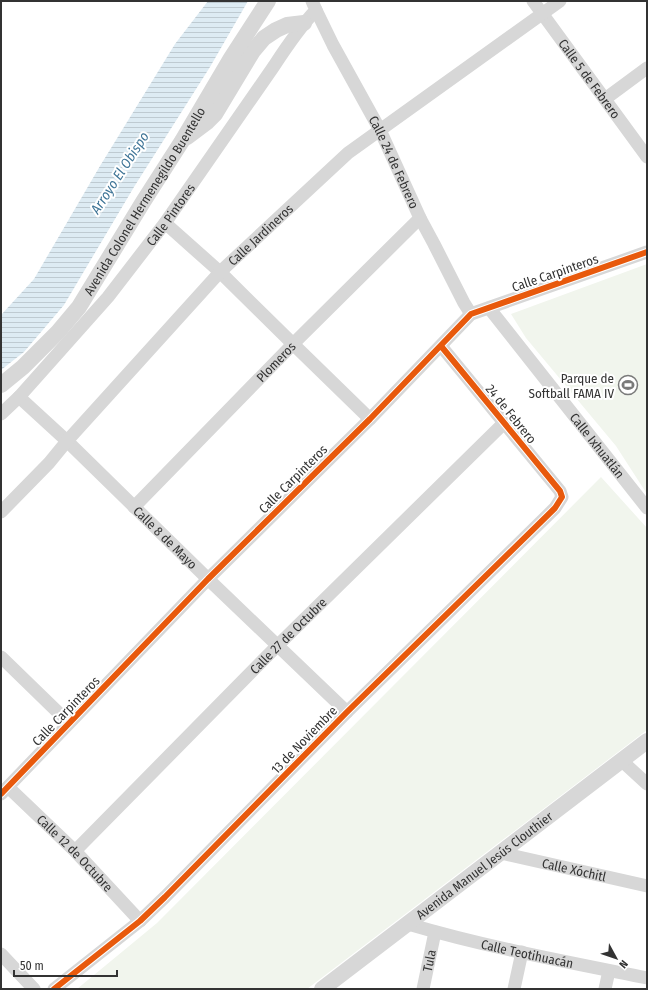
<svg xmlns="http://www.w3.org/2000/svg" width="648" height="990" viewBox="0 0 648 990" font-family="'Fira Sans Condensed',sans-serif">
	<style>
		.green { fill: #f1f5ed }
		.water { fill: url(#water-rules) }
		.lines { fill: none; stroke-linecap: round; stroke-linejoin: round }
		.minor { stroke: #d7d7d7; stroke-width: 13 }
		.tertiary { stroke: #d7d7d7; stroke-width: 16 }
		.cycleway-casing { stroke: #fff; stroke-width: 8 }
		.cycleway { stroke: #e8590c; stroke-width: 6 }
		.labels { text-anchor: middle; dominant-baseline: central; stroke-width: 4; stroke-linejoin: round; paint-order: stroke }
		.street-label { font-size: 13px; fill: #333; stroke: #fff }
		.poi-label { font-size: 13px; fill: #333; stroke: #fff; text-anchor: end }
		.water-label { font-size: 14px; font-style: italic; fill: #3f7597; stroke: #fff }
	</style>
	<defs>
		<pattern id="water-rules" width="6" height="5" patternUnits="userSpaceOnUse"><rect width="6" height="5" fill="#ddebf3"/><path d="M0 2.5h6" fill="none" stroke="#becad1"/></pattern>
	</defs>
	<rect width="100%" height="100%" fill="#fff"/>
	<path class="green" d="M647,264V494L616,446L526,338L511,314Z
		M601,477L647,528V730L307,989H77L157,923Z"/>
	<path class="water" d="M208,1H248L210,67L134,187L64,305L24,352L1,370V315L34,279L100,166L175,44Z"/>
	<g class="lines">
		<g class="minor">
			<path id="s1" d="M533,1L647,157"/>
			<path id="s2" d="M316,10L333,45L380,130L420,218L434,244L464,303L471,314"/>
			<path d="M605,99L647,68"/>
			<path d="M165,223L220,272L293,344L370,419"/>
			<path id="s3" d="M489,308L647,508"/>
			<path id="s4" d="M19,397L67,441L208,579L347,712"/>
			<path id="s5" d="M1,414L19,397L108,297L165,223L274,66C287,46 300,27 316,10L312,1"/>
			<path id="s6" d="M134,507L293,344L420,218"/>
			<path id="s7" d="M1,512L49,463L67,441L220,272L348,153L560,1"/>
			<path d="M1,657L69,723"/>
			<path d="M622,761L647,784"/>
			<path id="s8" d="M8,787L75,851L140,921"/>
			<path d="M1,794L208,579L370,419L471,314L647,252"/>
			<path id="s9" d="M75,851L278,645L504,423"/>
			<path id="s10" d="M501,853L647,886"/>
			<path id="s11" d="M408,924C486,947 567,962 647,978"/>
			<path d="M1,954L34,989"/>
			<path d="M54,989L140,921L165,897L347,712L555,508L562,497L560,491L441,346"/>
			<path id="s12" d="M423,989L435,932"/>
			<path d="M514,989L522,952"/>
			<path d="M605,989L609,971"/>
		</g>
		<g class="tertiary">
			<path d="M187,137L207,122L215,114L253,51L264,38L276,30L287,25L304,23"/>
			<path id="s13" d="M1,385L23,367L58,332L79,307L143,202L182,141L231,58L268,1"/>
			<path id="s14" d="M322,989L647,741"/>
		</g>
		<g class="cycleway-casing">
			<path id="cycleway" d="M1,794L208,579L370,419L471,314L647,252
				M54,989L140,921L165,897L347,712L555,508L562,497L560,491L441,346"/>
		</g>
		<use href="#cycleway" class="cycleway"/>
	</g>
	<defs>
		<g id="stadium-ring" transform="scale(1)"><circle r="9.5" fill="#fff" stroke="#7a7a7a" stroke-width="1.5"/><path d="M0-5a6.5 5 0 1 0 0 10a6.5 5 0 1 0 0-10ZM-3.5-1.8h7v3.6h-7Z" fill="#7a7a7a"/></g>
	</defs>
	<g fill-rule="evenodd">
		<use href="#stadium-ring" x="628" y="385"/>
	</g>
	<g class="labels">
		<g class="street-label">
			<text stroke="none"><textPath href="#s1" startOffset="96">Calle 5 de Febrero</textPath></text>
			<text stroke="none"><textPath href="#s2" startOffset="171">Calle 24 de Febrero</textPath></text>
			<text stroke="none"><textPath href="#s13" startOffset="235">Avenida Colonel Hermenegildo Buentello</textPath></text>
			<text stroke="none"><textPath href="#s5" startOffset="262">Calle Pintores</textPath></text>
			<text stroke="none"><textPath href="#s7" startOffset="380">Calle Jardineros</textPath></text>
			<text transform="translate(555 273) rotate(-19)">Calle Carpinteros</text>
			<text stroke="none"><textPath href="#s6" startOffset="203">Plomeros</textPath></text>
			<text transform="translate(511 414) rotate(51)">24 de Febrero</text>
			<text stroke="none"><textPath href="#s3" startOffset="175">Calle Ixhuatlán</textPath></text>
			<text transform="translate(293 479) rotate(-45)">Calle Carpinteros</text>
			<text stroke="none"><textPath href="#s4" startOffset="203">Calle 8 de Mayo</textPath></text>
			<text stroke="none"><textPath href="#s9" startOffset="303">Calle 27 de Octubre</textPath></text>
			<text transform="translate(66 711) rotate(-46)">Calle Carpinteros</text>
			<text transform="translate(304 740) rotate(-46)">13 de Noviembre</text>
			<text stroke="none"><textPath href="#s8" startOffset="94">Calle 12 de Octubre</textPath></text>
			<text stroke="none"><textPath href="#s14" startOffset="204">Avenida Manuel Jesús Clouthier</textPath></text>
			<text stroke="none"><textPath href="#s10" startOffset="75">Calle Xóchitl</textPath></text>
			<text stroke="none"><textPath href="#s11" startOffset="123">Calle Teotihuacán</textPath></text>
			<text stroke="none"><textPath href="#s12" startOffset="29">Tula</textPath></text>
		</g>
		<g class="poi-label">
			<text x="614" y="378">Parque de<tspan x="614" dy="15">Softball FAMA IV</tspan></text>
		</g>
		<g class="water-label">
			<text transform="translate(120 173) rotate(-57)">Arroyo El Obispo</text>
		</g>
	</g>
	<rect width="648" height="990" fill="none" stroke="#333333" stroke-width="4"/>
	<g transform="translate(616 958) rotate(130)" stroke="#ffffff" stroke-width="3" paint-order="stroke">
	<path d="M0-3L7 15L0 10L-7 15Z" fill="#333333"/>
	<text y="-6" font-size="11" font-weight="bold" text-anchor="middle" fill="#333333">N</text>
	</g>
	<path d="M14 970v6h103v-6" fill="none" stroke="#333333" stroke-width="2"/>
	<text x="20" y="970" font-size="12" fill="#333333" stroke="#ffffff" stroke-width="3" paint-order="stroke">50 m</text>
</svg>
